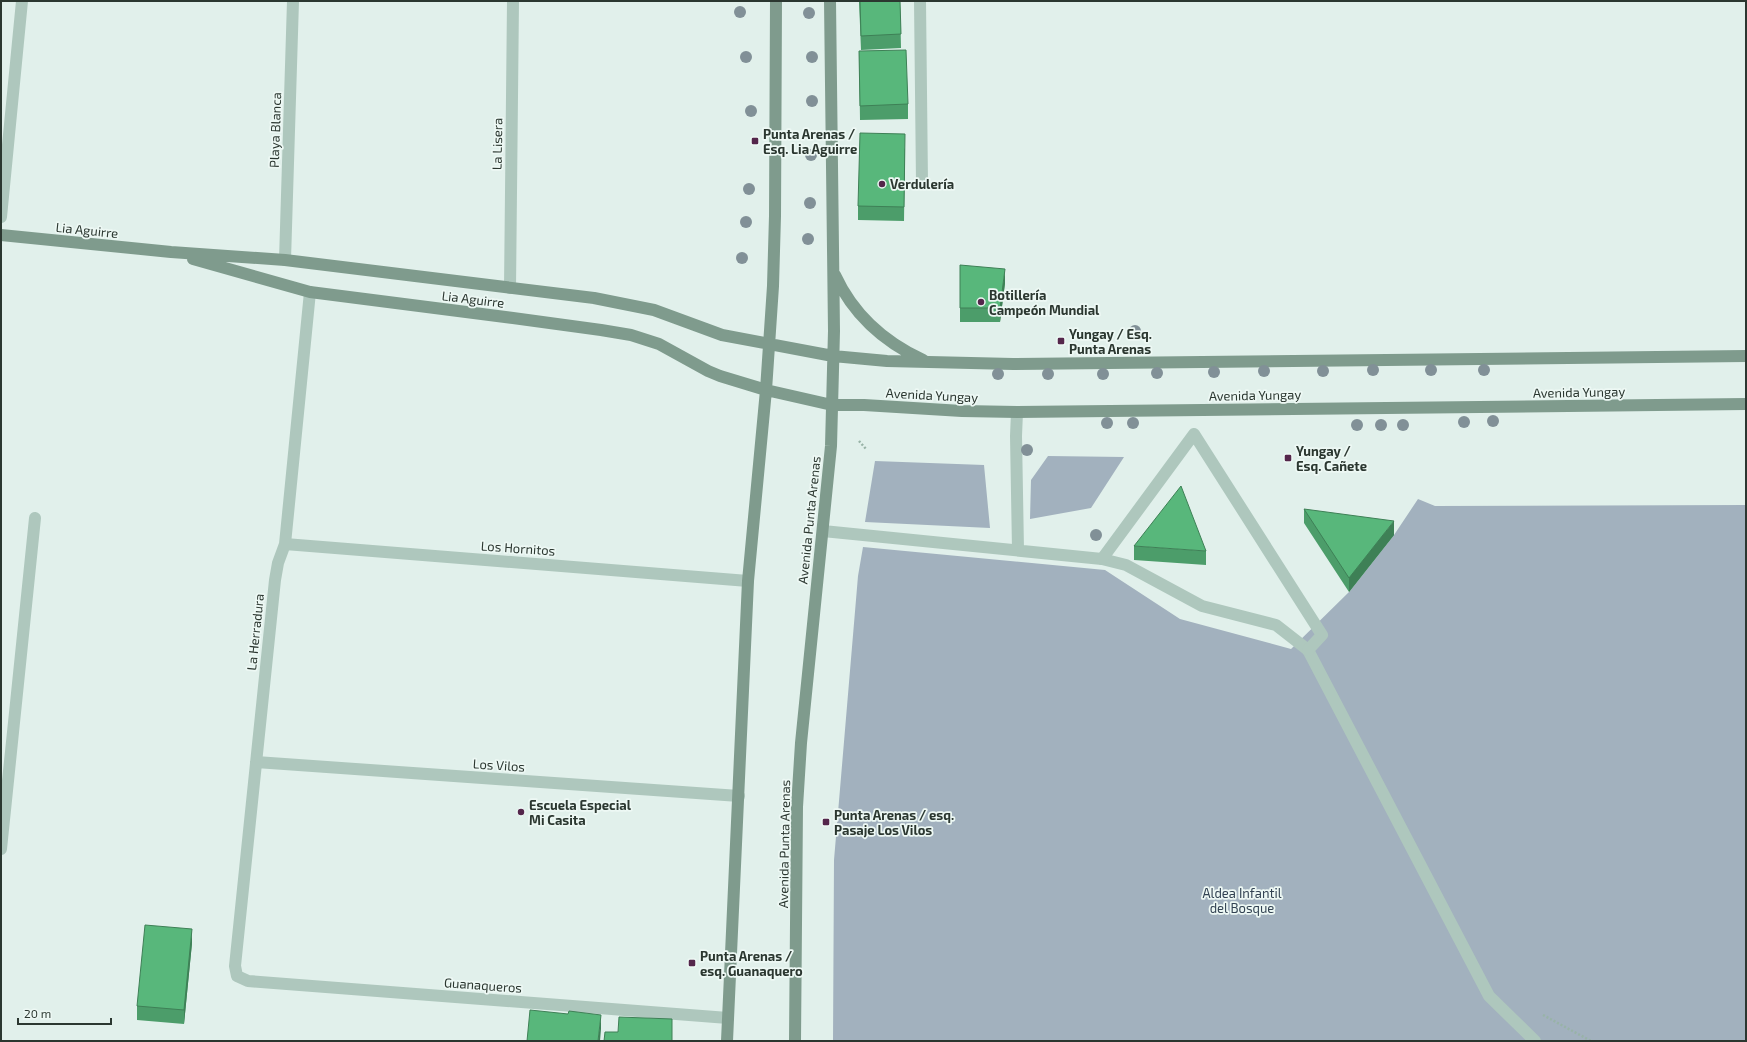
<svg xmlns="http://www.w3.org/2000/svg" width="1747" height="1042" viewBox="0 0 1747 1042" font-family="'Exo 2',sans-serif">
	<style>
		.green { fill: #a2b1be }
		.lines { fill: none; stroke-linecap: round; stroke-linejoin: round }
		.path { stroke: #98b3a7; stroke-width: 2.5; stroke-dasharray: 2 2; stroke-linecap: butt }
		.lane { stroke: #aec7bd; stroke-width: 12 }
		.street { stroke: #aec7bd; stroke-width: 12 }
		.secondary { stroke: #7f9b8d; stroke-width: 12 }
		.tree { fill: #819097 }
		.wall { fill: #4c9d6a }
		.shaded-wall { fill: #3e8056 }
		.building { fill: #58b77b; stroke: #3e8056 }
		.poi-dot { fill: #54264b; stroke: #edf8f4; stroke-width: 1.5 }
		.labels { text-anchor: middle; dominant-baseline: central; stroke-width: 3.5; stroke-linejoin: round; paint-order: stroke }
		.street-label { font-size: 13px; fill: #2b3730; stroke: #edf8f4 }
		.poi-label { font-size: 13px; font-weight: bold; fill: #2b3730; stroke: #edf8f4; text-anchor: start }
		.park-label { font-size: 13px; fill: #324252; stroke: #edf8f4 }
	</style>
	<rect width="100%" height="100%" fill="#e1f0eb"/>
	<path class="green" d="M1048,456L1124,457L1091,508L1030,519L1031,480Z
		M875,461L984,465L990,528L865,522Z
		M1418,499L1435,506L1746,505V1041H833L834,860L858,576L863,547L1105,570L1180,619L1291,649L1349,592L1394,535Z"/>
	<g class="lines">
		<path class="path" d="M859,441L866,449
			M1543,1015L1591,1041"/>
		<path class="lane" d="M920,1L922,183
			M1017,412L1016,436L1018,550
			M823,531L1102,559L1126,565L1202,606L1276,625L1308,650L1489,996L1535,1041"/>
		<path class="street" d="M1,217L22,1
			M285,260L293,1
			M510,288L513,1
			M310,292L285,544L278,563L275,580L235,966L237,976L248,981L728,1018
			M285,544L748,581
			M1102,559L1194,434L1322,635L1308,650
			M256,762L739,796
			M1,849L35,518"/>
		<path class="secondary" d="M1,235L171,252L285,260L594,298L654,310L722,335L833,356L887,361L1013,364L1746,356
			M193,259L310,292L513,318L601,330L631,335L659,344L708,371L720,376L766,390L832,405H864L962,411L1017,412L1746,404
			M835,275C853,314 884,342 923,360
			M727,1041L748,581L766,390L773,286L775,216L776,1
			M795,1041L797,807L801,743L831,446L834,331L830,1"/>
	</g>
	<g class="tree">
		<circle cx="740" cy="12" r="6"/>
		<circle cx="809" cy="13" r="6"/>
		<circle cx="746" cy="57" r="6"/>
		<circle cx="812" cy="57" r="6"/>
		<circle cx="812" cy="101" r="6"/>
		<circle cx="751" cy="111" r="6"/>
		<circle cx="811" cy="155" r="6"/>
		<circle cx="749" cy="189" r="6"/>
		<circle cx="810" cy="203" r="6"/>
		<circle cx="746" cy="222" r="6"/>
		<circle cx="808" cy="239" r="6"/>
		<circle cx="742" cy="258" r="6"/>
		<circle cx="1135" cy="331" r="6"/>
		<circle cx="1373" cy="370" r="6"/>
		<circle cx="1431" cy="370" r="6"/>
		<circle cx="1484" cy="370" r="6"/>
		<circle cx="1264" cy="371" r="6"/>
		<circle cx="1323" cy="371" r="6"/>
		<circle cx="1214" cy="372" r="6"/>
		<circle cx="1157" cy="373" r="6"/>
		<circle cx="998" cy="374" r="6"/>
		<circle cx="1048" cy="374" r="6"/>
		<circle cx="1103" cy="374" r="6"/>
		<circle cx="1493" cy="421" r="6"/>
		<circle cx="1464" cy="422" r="6"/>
		<circle cx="1107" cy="423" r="6"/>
		<circle cx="1133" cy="423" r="6"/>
		<circle cx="1357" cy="425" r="6"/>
		<circle cx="1381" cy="425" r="6"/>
		<circle cx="1403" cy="425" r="6"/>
		<circle cx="1027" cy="450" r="6"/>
		<circle cx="1096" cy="535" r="6"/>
	</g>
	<path class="wall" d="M859,1H900L901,48L861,50Z
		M859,51L908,104V119L860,120Z
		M905,148L904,221L858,220V206Z
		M960,265L1005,283L1000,322H960Z
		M1304,509L1394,535L1349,592L1304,523Z
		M1134,546L1206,551V565L1134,560Z
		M192,943L184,1024L137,1020V1006Z"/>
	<path class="shaded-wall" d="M1005,269V283L1000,322V308Z
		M1394,521V535L1349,592V578Z
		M192,929V943L184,1024V1010Z
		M601,1015V1029L600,1041H598Z"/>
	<path class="building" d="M860,1H900L901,34L861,36Z
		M906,50L908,104L860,106L859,51Z
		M860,133L905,134L904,207L858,206Z
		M960,265L1005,269L1000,308H960Z
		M1181,486L1206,551L1134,546Z
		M1304,509L1394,521L1349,578Z
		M145,925L192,929L184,1010L137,1006Z
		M530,1010L568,1014L569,1011L601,1015L598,1041H527Z
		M619,1017L672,1019V1041H604L605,1032H618Z"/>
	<g class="poi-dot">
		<rect x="751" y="137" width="8" height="8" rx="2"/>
		<circle cx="882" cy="184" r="4"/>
		<circle cx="981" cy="302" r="4"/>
		<rect x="1057" y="337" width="8" height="8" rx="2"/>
		<rect x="1284" y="454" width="8" height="8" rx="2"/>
		<circle cx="521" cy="812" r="4"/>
		<rect x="822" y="818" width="8" height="8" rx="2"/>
		<rect x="688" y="959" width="8" height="8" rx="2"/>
	</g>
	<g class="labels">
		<g class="street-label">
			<text transform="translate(275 130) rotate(-88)">Playa Blanca</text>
			<text transform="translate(497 144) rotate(-89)">La Lisera</text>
			<text transform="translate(87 230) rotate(6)">Lia Aguirre</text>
			<text transform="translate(473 299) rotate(7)">Lia Aguirre</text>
			<text transform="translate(1579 392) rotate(-1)">Avenida Yungay</text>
			<text transform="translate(932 395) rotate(3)">Avenida Yungay</text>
			<text transform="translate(1255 395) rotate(-1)">Avenida Yungay</text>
			<text transform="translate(809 520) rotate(-84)">Avenida Punta Arenas</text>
			<text transform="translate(518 548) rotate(4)">Los Hornitos</text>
			<text transform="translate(255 632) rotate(-84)">La Herradura</text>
			<text transform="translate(499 765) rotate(4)">Los Vilos</text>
			<text transform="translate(784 844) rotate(-89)">Avenida Punta Arenas</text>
			<text transform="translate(483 985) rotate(4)">Guanaqueros</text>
		</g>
		<g class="poi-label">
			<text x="763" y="134">Punta Arenas /<tspan x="763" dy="15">Esq. Lia Aguirre</tspan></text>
			<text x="890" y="184">Verdulería</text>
			<text x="989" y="295">Botillería<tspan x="989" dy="15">Campeón Mundial</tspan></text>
			<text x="1069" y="334">Yungay / Esq.<tspan x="1069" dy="15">Punta Arenas</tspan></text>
			<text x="1296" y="451">Yungay /<tspan x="1296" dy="15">Esq. Cañete</tspan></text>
			<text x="529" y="805">Escuela Especial<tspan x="529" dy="15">Mi Casita</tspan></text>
			<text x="834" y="815">Punta Arenas / esq.<tspan x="834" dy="15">Pasaje Los Vilos</tspan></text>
			<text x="700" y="956">Punta Arenas /<tspan x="700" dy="15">esq. Guanaquero</tspan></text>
		</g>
		<g class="park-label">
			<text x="1242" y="893">Aldea Infantil<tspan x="1242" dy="15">del Bosque</tspan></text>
		</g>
	</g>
	<rect width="1747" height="1042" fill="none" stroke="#2b3730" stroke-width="4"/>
	<path d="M18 1018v6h93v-6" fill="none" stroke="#2b3730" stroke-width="2"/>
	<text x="24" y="1018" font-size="12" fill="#2b3730" stroke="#edf8f4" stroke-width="3" paint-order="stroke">20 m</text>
</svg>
